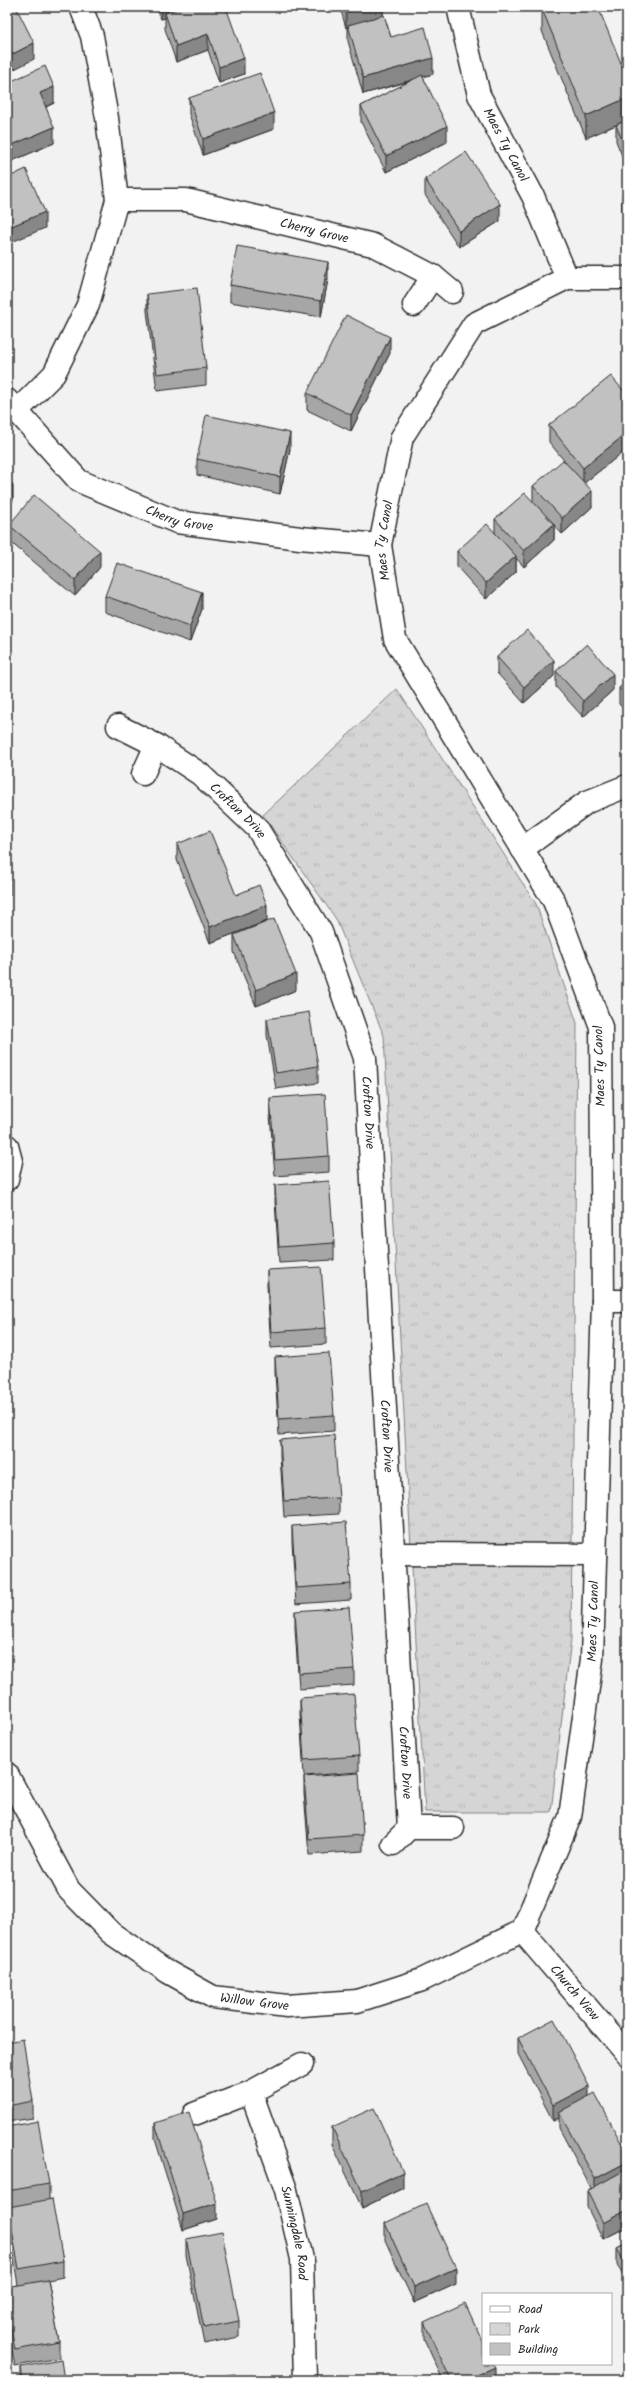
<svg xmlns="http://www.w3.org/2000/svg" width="634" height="2387" viewBox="0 0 634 2387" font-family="Kalam,sans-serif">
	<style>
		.park { fill: url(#park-tufts); stroke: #808080 }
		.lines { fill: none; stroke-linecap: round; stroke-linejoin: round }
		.minor-casing { stroke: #2b2b2b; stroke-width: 25 }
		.minor { stroke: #fff; stroke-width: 22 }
		.wall { fill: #a6a6a6; stroke: #2b2b2b }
		.shaded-wall { fill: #878787; stroke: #2b2b2b }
		.building { fill: #c1c1c1; stroke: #2b2b2b }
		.labels { text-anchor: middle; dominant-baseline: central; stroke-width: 3.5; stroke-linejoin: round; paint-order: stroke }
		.street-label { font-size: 13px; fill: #2b2b2b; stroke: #fff }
	</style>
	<defs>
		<pattern id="park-tufts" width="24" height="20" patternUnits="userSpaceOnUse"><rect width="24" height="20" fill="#d5d5d5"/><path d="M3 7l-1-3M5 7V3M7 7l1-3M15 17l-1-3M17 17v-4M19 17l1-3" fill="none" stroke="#b7b7b7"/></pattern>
	</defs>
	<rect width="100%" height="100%" fill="#f2f2f2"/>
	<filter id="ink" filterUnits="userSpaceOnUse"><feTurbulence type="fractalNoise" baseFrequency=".025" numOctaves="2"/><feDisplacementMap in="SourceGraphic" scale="8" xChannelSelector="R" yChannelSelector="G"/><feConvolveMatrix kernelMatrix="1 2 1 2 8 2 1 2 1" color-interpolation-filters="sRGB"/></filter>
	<g filter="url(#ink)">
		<path class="park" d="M397,689L536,904L577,1023L571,1639L551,1812H425L384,1036L336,919L263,815Z"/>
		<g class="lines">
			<g class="minor-casing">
				<g id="minor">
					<path id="s1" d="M458,7L479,95L533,196L567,278"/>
					<path id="s2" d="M117,200H186L373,245L433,276L452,292"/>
					<path d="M414,305L433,276"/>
					<path id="s3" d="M7,400L79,481L177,522L300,538L380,545"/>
					<path d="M16,412L54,374L88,305L117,200L107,118L92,36L81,7"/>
					<path id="s4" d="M118,726L156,745L200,774L257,828L321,932L365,1058L409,1828L393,1844"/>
					<path d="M143,774L156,745"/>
					<path d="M522,849L587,802L627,786"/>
					<path d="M7,1146L11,1161L7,1179"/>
					<path d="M603,1301H627"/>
					<path d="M393,1554L595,1555"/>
					<path id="s5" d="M7,1774L69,1890L111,1933L168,1972L213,1997L287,2006L357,2001L422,1980L522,1931"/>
					<path d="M409,1828H453"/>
					<path id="s6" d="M522,1931L570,1817L592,1659L603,1301L601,1027L554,901L395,639L380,545L402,437L474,324L567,278H627"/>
					<path id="s7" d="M522,1931L627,2054"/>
					<path id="s8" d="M251,2092L286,2190L302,2259L305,2380"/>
					<path d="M194,2114L251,2092L302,2064"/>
				</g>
			</g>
			<use href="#minor" class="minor"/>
		</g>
		<path class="wall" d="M156,7H226L244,74L219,83L208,50L176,62L165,29V18L161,19Z
			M340,7H383V15L391,37L433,74L423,77L447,142L386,172L361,122V106L411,81L363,94L348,41V28H346Z
			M542,9L627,120V168L616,141V125L586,138L542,31Z
			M7,83L54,103L46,107L54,143L12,161L7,151Z
			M189,98L274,129L203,155L189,114Z
			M425,179L500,221L459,247L425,195Z
			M627,193V222L622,211V195Z
			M328,279L321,317L230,302V285Z
			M147,294L206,368V385L157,391L147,311Z
			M390,353L351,431L307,410V393Z
			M627,395V449L584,483L592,507L562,534L554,525V540L524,567L516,558V572L486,599L457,567V551L495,534V519L533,502V486L566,463L549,442V425Z
			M290,449L280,494L197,475V459Z
			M9,525L100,567L75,596L9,541Z
			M105,596L202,609L190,642L105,612Z
			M497,657L554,676L524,703L497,673Z
			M556,671L613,690L583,717L556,687Z
			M627,681V713L619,704V688Z
			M177,844L236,895L267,921L210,943L177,860Z
			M234,935L296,990L256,1006L234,952Z
			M267,1019L318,1066V1083L276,1089L267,1035Z
			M270,1098L329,1156V1172L275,1176L270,1115Z
			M275,1185L334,1243V1260L279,1263L275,1202Z
			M267,1270L326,1328V1344L271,1348L267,1286Z
			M275,1357L334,1415V1431L279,1435L275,1373Z
			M280,1440L339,1498V1514L284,1517L280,1456Z
			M292,1526L351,1584V1600L296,1604L292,1542Z
			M295,1611L354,1669V1685L299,1689L295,1628Z
			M300,1698L359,1756V1772L304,1776L300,1714Z
			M304,1777L363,1835V1851L309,1855L304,1793Z
			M7,2017L9,2026V2042L33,2101V2118L7,2122Z
			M518,2038L589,2096L627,2154V2227L603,2239L587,2207V2191L591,2188L559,2128V2118L553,2121L518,2054Z
			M155,2123L217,2219L183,2230L155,2139Z
			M7,2127L49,2184V2200L63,2261V2277L48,2280L59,2342V2358L15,2366L7,2324V2287L18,2285L8,2223Z
			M332,2127L403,2188L362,2208L332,2144Z
			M385,2223L456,2284L414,2303L385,2240Z
			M186,2239L239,2321V2337L204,2344L186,2255Z
			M627,2243V2284L617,2264V2248Z
			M424,2322L495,2380H443L424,2339Z
			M21,2367L64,2380H21Z"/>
		<path class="shaded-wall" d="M161,7H196L165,13V18L161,19Z
			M364,7H383V18L348,25V28H346V12Z
			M208,34V50L176,62V46Z
			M34,43V59L7,73V57Z
			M244,58V74L219,83V67Z
			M433,58V74L363,94V78Z
			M54,87V103L40,109V93Z
			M627,98V120L586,138V116Z
			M274,113V129L203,155V139Z
			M447,126V142L386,172V156Z
			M54,127V143L12,161V145Z
			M500,204V221L459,247V231Z
			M45,212V228L7,244V228Z
			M328,262V279L321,317V301Z
			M390,337V353L351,431V415Z
			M290,433V449L280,494V477Z
			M627,433V449L583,484V468Z
			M13,485V501L7,506V489Z
			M592,491V507L562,534V518Z
			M554,524V540L524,567V551Z
			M100,551V567L75,596V580Z
			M516,556V572L486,599V583Z
			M202,592V609L190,642V626Z
			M554,660V676L524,703V687Z
			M613,674V690L583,717V701Z
			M10,879V895L7,897V881Z
			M267,905V921L210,943V927Z
			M296,974V990L256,1006V990Z
			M589,2086V2102L559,2112V2118L553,2121V2105Z
			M627,2162V2178L595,2195V2179Z
			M403,2172V2188L362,2208V2191Z
			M217,2203V2219L183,2230V2214Z
			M627,2210V2227L603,2239V2223Z
			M456,2268V2284L414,2303V2287Z
			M495,2367V2380H466Z"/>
		<path class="building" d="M9,7H16L34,43L7,57V8Z
			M182,7H226L244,58L219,67L208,34L176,46L165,13Z
			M345,7H364L346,12Z
			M547,7H598L627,78V98L586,116L542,9Z
			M384,15L391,37L425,27L433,58L363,78L348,25Z
			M45,66L54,87L40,93L54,127L12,145L7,134V83Z
			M260,73L274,113L203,139L189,98Z
			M422,75L447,126L386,156L361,106Z
			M627,120V152L616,125Z
			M466,152L500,204L459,231L425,179Z
			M26,169L45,212L7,228V178Z
			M627,193V206L622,195Z
			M237,246L328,262L321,301L230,285Z
			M197,288L206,368L157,374L147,294Z
			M346,315L390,337L351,415L307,393Z
			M611,376L627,395V433L583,468L549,425Z
			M206,415L290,433L280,477L197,459Z
			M563,460L592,491L562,518L533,486Z
			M7,476L13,485L7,489Z
			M525,493L554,524L524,551L495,519Z
			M34,495L100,551L75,580L9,525Z
			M487,524L516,556L486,583L457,551Z
			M117,563L202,592L190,626L105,596Z
			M527,630L554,660L524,687L497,657Z
			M587,644L613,674L583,701L556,671Z
			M627,681V696L619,688Z
			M210,831L236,895L259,885L267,905L210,927L177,844Z
			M7,874L10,879L7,881Z
			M274,919L296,974L256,990L234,935Z
			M309,1012L318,1066L276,1073L267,1019Z
			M325,1094L329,1156L275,1160L270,1098Z
			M329,1181L334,1243L279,1247L275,1185Z
			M321,1267L326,1328L271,1332L267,1270Z
			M329,1353L334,1415L279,1419L275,1357Z
			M334,1435L339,1498L284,1501L280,1440Z
			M346,1522L351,1584L296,1588L292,1526Z
			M349,1607L354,1669L299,1673L295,1611Z
			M354,1694L359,1756L304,1760L300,1698Z
			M359,1773L363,1835L309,1839L304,1777Z
			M7,2017L9,2026H7Z
			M554,2019L589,2086L553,2105L518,2038Z
			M23,2039L33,2101L7,2106V2042Z
			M595,2093L627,2154V2162L595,2179L559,2112Z
			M374,2108L403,2172L362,2191L332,2127Z
			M189,2112L217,2203L183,2214L155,2123Z
			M38,2121L49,2184L7,2191V2127Z
			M627,2169V2210L603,2223L587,2191Z
			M52,2199L63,2261L19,2269L8,2207Z
			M426,2204L456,2268L414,2287L385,2223Z
			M222,2232L239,2321L204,2328L186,2239Z
			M627,2243V2268L617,2248Z
			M48,2280L59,2342L15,2350L7,2307V2287Z
			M465,2303L483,2342V2364H493L495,2367L466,2380H451L424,2322Z
			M61,2360L64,2380H23L21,2367Z
			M235,2374L236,2380H195V2379Z"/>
	</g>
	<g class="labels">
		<g class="street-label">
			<text stroke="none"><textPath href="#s1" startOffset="147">Maes Ty Canol</textPath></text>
			<text stroke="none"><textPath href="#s2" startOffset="201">Cherry Grove</textPath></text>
			<text stroke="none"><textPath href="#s3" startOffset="216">Cherry Grove</textPath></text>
			<text stroke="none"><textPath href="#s6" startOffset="1456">Maes Ty Canol</textPath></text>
			<text stroke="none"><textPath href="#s4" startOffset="148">Crofton Drive</textPath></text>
			<text transform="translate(600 1066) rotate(-92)">Maes Ty Canol</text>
			<text stroke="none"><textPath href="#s4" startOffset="484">Crofton Drive</textPath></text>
			<text stroke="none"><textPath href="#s4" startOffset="808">Crofton Drive</textPath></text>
			<text stroke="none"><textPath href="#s6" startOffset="321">Maes Ty Canol</textPath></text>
			<text stroke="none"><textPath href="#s4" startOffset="1135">Crofton Drive</textPath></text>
			<text stroke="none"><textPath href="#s7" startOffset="81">Church View</textPath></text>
			<text stroke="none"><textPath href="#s5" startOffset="354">Willow Grove</textPath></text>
			<text stroke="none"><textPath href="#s8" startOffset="148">Sunningdale Road</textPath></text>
		</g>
	</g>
	<rect width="634" height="2387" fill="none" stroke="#fff" stroke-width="24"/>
	<rect x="12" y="12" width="610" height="2363" fill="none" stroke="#2b2b2b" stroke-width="1.5" filter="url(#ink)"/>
	<rect x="482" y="2293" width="130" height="72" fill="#ffffff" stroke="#aaaaaa"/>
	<rect x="490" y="2306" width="20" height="6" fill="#ffffff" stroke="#aaaaaa"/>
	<text x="518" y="2313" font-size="12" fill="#2b2b2b">Road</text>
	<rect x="490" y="2323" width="20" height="12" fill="url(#park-tufts)" stroke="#aaaaaa"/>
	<text x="518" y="2333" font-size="12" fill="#2b2b2b">Park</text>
	<rect x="490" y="2343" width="20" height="12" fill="#c1c1c1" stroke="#aaaaaa"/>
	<text x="518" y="2353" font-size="12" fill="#2b2b2b">Building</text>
</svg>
